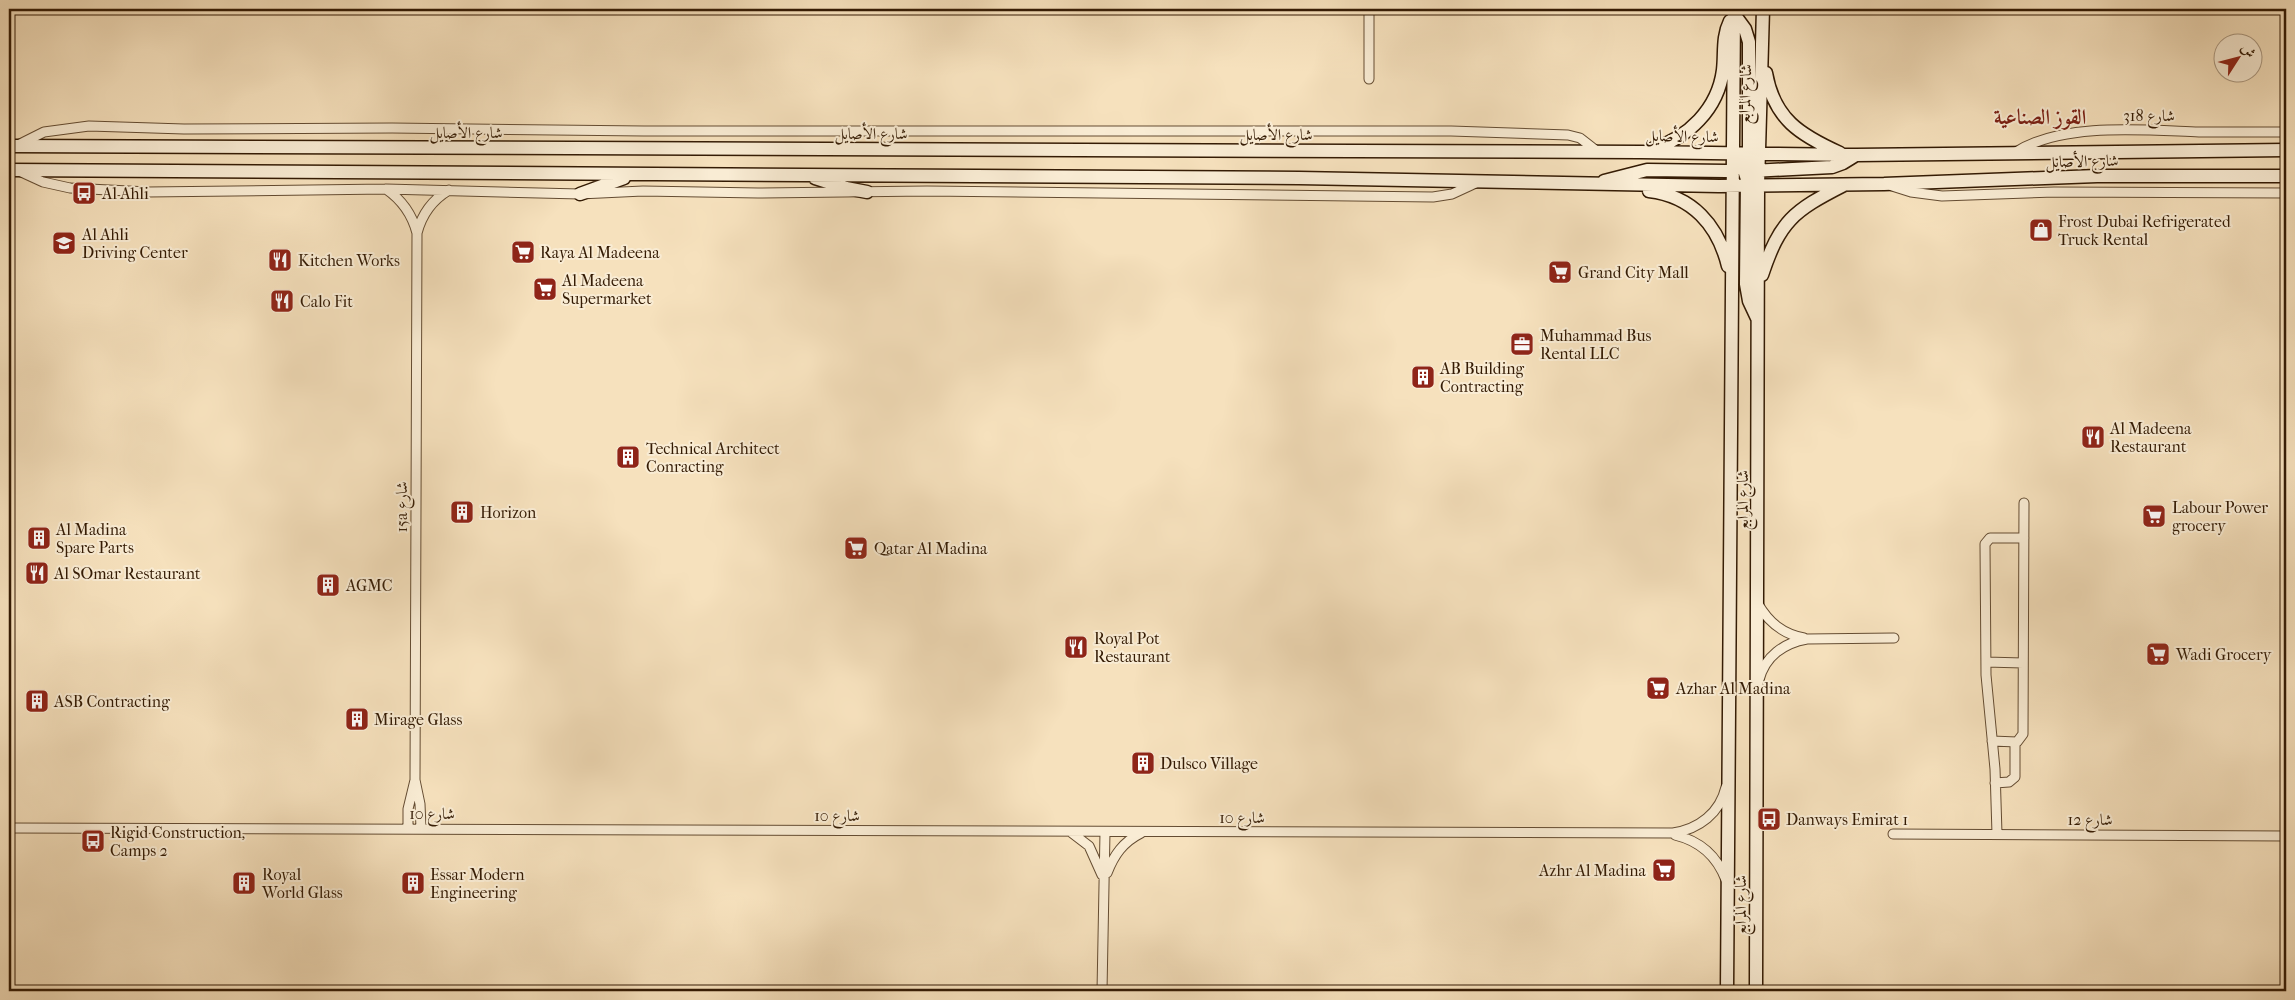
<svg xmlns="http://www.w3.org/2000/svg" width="2295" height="1000" viewBox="0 0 2295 1000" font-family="'IM FELL French Canon',Amiri,serif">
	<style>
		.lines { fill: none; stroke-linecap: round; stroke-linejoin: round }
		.minor-casing { stroke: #644c32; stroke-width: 11 }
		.secondary-casing { stroke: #341b04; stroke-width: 15 }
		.minor { stroke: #f9ecd4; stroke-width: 9 }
		.secondary { stroke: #f9ecd4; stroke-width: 12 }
		.labels { text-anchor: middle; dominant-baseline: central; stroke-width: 4; stroke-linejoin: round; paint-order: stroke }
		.street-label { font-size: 16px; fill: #341b04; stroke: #f9ecd4 }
		.poi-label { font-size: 16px; fill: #341b04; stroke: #f9ecd4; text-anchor: start }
		.district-label { font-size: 21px; font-weight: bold; fill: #7a1f14; stroke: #f9ecd4 }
	</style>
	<rect width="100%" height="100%" fill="#f6e1bd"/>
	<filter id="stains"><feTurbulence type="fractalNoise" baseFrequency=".004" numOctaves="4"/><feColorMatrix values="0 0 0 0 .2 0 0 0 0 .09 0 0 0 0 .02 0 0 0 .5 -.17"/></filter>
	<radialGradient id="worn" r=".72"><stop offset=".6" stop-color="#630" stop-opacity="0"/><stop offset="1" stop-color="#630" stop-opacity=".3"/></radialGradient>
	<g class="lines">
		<g class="minor-casing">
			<path id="minor" d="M1369,79V9
				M16,146L44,132L89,126L184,129L392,128L644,131H1451L1568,135L1580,138L1598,152
				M2016,152C2063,122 2144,130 2199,132C2228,132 2257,132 2286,132
				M19,171L43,182L70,188L148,192L386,189L580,194L643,191L758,193L927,191L1433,197L1452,194L1478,182
				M1892,186L1911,192L1942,196L2054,192L2286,193
				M386,189C402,200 412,214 417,233L415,780L420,804L421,828
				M417,233C422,214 432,200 449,190
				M1758,604C1769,623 1783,634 1804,638
				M1986,662L2023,663
				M1759,680C1765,656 1784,643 1807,639L1894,638
				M1992,741L2017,742L2023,734L2024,503
				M1995,783L2009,782L2015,777V742
				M9,828L1673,833C1699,829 1720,813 1726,787
				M408,828V809L415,780
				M1072,833L1089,846L1102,875
				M1893,834L2286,836
				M1997,834L1995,769L1986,675L1985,544L1990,538H2024
				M1675,835C1700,841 1717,856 1726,880
				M1107,873C1114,855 1123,842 1141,833
				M1102,991L1105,832"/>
		</g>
		<g class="secondary-casing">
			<path id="secondary" d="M1734,14L1745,29L1749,42V162
				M1766,73C1774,119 1800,135 1840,153
				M9,146L1641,152L1856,155L2286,150
				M1652,149C1688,138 1718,109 1723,70C1725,53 1722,37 1730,21
				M1735,156L1743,167L1747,179L1746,284L1749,301L1757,318
				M9,170L1299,178L1719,186L1884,184L2097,176H2286
				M1752,171L1832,167L1843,163L1856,155
				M815,178L846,188L867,192
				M1604,181L1647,170L1726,171L1740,168
				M1649,191C1692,196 1718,225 1728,266
				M580,194L624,178
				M1762,275C1780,221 1793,211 1844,185
				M1727,991L1734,9
				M1756,991L1758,185L1763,9"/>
		</g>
		<use href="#minor" class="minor"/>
		<use href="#secondary" class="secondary"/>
	</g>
	<defs>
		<g id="bus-square" transform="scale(1.25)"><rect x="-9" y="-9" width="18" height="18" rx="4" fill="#8f2418" stroke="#f9ecd4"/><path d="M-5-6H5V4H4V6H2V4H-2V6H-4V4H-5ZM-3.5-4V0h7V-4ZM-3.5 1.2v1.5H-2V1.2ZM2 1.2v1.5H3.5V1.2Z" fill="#fff"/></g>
		<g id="shop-square" transform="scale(1.25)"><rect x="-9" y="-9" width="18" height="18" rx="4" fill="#8f2418" stroke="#f9ecd4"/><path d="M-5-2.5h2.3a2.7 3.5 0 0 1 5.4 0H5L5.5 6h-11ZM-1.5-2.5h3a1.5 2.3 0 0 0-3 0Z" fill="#fff"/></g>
		<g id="school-square" transform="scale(1.25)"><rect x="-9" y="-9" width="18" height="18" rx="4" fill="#8f2418" stroke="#f9ecd4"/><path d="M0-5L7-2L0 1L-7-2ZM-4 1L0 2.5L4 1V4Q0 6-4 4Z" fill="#fff"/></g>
		<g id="supermarket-square" transform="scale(1.25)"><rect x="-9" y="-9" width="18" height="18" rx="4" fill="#8f2418" stroke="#f9ecd4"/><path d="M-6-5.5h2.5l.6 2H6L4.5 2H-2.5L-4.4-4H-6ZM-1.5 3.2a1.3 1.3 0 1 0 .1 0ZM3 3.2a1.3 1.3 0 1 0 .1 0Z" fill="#fff"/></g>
		<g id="restaurant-square" transform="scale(1.25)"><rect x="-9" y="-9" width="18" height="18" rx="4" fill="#8f2418" stroke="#f9ecd4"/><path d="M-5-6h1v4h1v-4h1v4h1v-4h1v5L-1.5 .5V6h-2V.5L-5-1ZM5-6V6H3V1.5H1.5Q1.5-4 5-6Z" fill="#fff"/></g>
		<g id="office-square" transform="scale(1.25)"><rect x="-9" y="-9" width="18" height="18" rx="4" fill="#8f2418" stroke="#f9ecd4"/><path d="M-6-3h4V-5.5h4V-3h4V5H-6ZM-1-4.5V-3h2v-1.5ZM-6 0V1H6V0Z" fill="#fff"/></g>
		<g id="building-square" transform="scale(1.25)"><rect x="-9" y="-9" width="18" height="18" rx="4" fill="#8f2418" stroke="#f9ecd4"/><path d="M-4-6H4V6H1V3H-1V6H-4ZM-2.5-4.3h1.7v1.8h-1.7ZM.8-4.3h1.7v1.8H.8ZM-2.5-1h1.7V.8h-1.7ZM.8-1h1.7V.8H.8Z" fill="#fff"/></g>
	</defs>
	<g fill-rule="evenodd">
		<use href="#bus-square" x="84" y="193"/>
		<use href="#shop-square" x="2041" y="230"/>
		<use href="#school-square" x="64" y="243"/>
		<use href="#supermarket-square" x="523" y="252"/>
		<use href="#restaurant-square" x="280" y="260"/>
		<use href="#supermarket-square" x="1560" y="272"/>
		<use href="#supermarket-square" x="545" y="289"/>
		<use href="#restaurant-square" x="282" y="301"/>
		<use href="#office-square" x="1522" y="344"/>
		<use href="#building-square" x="1423" y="377"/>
		<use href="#restaurant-square" x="2093" y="437"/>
		<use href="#building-square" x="628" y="457"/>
		<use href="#building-square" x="462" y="512"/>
		<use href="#supermarket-square" x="2154" y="516"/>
		<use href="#building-square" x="39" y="538"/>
		<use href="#supermarket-square" x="856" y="548"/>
		<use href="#restaurant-square" x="37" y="573"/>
		<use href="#building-square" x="328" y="585"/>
		<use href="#restaurant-square" x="1076" y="647"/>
		<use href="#supermarket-square" x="2158" y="654"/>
		<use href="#supermarket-square" x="1658" y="688"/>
		<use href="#building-square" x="37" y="701"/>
		<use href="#building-square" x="357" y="719"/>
		<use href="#building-square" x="1143" y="763"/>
		<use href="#bus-square" x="1769" y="819"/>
		<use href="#bus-square" x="93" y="841"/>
		<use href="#supermarket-square" x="1664" y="870"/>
		<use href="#building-square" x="244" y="883"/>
		<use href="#building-square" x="413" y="883"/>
	</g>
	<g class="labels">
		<g class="street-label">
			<text transform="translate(1745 94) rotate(-88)">شارع المرابع</text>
			<text x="2149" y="115">شارع 318</text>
			<text x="466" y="132">شارع الأصايل</text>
			<text x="871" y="133">شارع الأصايل</text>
			<text x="1276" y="134">شارع الأصايل</text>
			<text transform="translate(1682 136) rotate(1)">شارع الأصايل</text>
			<text transform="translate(2082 161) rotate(-1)">شارع الأصايل</text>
			<text transform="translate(1742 500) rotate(-90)">شارع المرابع</text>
			<text transform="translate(401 507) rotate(-90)">15a شارع</text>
			<text x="432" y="813">شارع 10</text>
			<text x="837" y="815">شارع 10</text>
			<text x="1242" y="817">شارع 10</text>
			<text x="2090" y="819">شارع 12</text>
			<text transform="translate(1740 905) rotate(-90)">شارع المرابع</text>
		</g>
		<g class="poi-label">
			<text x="102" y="193">Al Ahli</text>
			<text x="2058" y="221">Frost Dubai Refrigerated<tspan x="2058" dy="18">Truck Rental</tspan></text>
			<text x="82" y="234">Al Ahli<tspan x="82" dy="18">Driving Center</tspan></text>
			<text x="540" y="252">Raya Al Madeena</text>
			<text x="298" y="260">Kitchen Works</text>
			<text x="1578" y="272">Grand City Mall</text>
			<text x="562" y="280">Al Madeena<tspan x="562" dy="18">Supermarket</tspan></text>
			<text x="300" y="301">Calo Fit</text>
			<text x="1540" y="335">Muhammad Bus<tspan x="1540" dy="18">Rental LLC</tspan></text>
			<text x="1440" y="368">AB Building<tspan x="1440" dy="18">Contracting</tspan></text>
			<text x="2110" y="428">Al Madeena<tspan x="2110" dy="18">Restaurant</tspan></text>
			<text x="646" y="448">Technical Architect<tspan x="646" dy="18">Conracting</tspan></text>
			<text x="2172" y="507">Labour Power<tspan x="2172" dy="18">grocery</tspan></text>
			<text x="480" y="512">Horizon</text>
			<text x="56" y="529">Al Madina<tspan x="56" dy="18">Spare Parts</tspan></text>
			<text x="874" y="548">Qatar Al Madina</text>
			<text x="54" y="573">Al SOmar Restaurant</text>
			<text x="346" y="585">AGMC</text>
			<text x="1094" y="638">Royal Pot<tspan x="1094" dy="18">Restaurant</tspan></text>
			<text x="2176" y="654">Wadi Grocery</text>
			<text x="1676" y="688">Azhar Al Madina</text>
			<text x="54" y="701">ASB Contracting</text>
			<text x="374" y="719">Mirage Glass</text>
			<text x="1160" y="763">Dulsco Village</text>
			<text x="1786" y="819">Danways Emirat 1</text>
			<text x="110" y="832">Rigid Construction,<tspan x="110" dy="18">Camps 2</tspan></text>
			<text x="1646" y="870" text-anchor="end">Azhr Al Madina</text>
			<text x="262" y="874">Royal<tspan x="262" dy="18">World Glass</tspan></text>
			<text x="430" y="874">Essar Modern<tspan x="430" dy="18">Engineering</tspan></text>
		</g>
		<g class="district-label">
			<text x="2040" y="117">القوز الصناعية</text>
		</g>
	</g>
	<rect width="2295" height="1000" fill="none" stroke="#f6e1bd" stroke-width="30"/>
	<rect x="10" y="10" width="2275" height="980" fill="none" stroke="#341b04" stroke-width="2.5"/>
	<rect x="15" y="15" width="2265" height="970" fill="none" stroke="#341b04"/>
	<g transform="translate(2238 58) rotate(54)"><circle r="24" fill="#f9ecd4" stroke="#aa9881"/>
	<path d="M0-4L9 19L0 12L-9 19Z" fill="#8f2418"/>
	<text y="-8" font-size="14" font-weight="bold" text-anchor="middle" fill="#341b04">ش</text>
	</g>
	<rect width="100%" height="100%" filter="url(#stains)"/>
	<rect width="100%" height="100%" fill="url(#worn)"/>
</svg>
